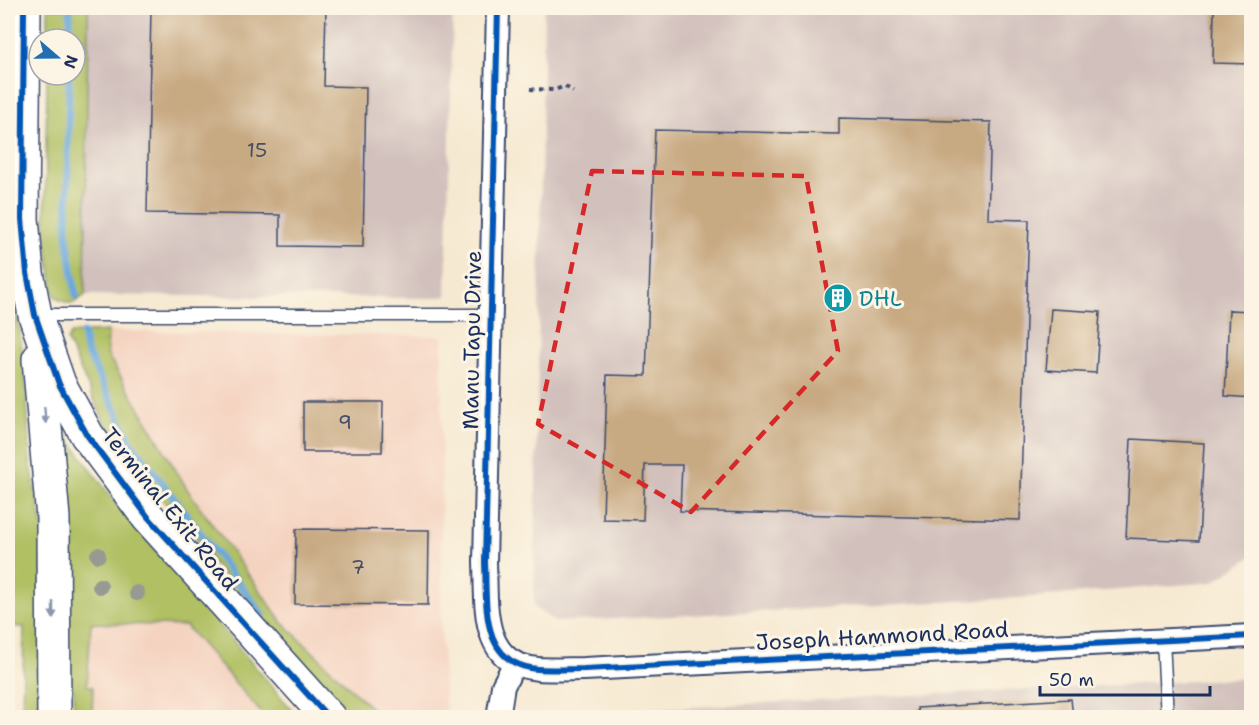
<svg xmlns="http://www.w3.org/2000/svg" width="1259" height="725" viewBox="0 0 1259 725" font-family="'Shantell Sans',sans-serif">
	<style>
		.built { fill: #f5d3c1 }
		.industrial { fill: #d1c0bc }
		.green { fill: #b0c063; stroke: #667860; stroke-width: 1.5 }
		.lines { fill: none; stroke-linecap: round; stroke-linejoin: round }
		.stream { stroke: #6ba8dd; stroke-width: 7 }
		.building { fill: #c7a982 }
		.lane-casing { stroke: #3c4b6f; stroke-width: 15 }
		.street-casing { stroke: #3c4b6f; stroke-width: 26 }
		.secondary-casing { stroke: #3c4b6f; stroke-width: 36 }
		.path { stroke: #3c4b6f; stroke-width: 4; stroke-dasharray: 4.5 4.5; stroke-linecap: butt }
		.lane { stroke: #fff; stroke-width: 12 }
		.street { stroke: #fff; stroke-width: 22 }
		.secondary { stroke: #fff; stroke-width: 33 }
		.cycleway-casing { stroke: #fcf5e5; stroke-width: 10 }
		.cycleway { stroke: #0057b8; stroke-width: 6 }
		.tree { fill: #969a93 }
		.oneway { fill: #8d97ae }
		.marked { fill: none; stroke: #d62828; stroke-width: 4.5; stroke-dasharray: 12 8; stroke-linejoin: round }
		.labels { text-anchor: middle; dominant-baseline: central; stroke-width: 6; stroke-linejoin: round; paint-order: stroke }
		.number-label { font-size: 20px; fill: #464e67 }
		.culture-label { font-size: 22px; fill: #0d838f; stroke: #fcf5e5; text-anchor: start }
		.street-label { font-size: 22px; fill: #1b2f5e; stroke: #fcf5e5 }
	</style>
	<rect width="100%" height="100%" fill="#fcf5e5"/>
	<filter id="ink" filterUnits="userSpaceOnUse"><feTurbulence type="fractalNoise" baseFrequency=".0167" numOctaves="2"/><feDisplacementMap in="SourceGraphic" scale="12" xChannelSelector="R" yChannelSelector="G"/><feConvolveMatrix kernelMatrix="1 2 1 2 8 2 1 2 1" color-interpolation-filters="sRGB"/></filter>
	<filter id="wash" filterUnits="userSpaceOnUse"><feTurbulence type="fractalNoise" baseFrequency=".008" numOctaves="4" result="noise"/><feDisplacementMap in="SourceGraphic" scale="24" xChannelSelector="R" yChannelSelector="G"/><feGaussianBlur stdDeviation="1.35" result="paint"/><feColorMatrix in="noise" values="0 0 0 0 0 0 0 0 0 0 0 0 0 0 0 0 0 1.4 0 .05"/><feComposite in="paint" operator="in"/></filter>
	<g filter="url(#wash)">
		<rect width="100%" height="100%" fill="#f6e9d1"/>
		<path class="built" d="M108,331L442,336L441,628L446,717H380L283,623L187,489L106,354Z
			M91,623L186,626L265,717H92L93,688L87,686Z"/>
		<path class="industrial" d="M88,8H453L446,296L430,298L85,295Z
			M544,8H1251V557L1213,582L1035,597L555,622L534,607Z
			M1251,678V717L566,718L571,713Z"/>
		<path class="green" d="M48,8H88L85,295L72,304L60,300L54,295L45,231L47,75H75V39H48Z
			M8,200L12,271L26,380L30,462L44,532L38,717H22L24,627L8,626Z
			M108,331L107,354L187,489L283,623L380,717H346L209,558L206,549L127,460L105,424L67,340L72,333Z
			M61,428L113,500L298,717H265L186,626L91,623L87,686L93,687L92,717H73L74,691L65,676Z"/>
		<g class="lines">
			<path class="stream" d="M70,39V8
				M69,75L67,236L76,296
				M83,333L86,350L131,442L263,615"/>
		</g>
		<g id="blocks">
			<path class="building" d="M151,8H326L324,86L366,87L363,247L280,246V215L147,213Z
				M1214,8H1252V64L1213,63Z
				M839,118L991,122L988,219L1029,220L1020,520L680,511L682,465H645L643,520L603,519L607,375L646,376L655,130L839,134Z
				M1051,309L1100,312L1096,373L1046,370Z
				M1229,310L1252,311V398L1225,396Z
				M303,402H383L382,452H303Z
				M1131,439L1204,443L1199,541L1126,538Z
				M296,529L429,530L428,605L295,604Z
				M1071,699L1073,718H918L917,708Z
				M882,713V718H817V716Z"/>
		</g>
	</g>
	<g filter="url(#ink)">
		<use href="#blocks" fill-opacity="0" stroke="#3c4b6f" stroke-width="1.5"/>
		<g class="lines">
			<g class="lane-casing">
				<path id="lane" d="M36,315H491
					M1163,640L1167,718"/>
			</g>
			<g class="street-casing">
				<path id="street" d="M498,8L485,562C487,604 479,664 538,669C553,670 569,669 584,669L1252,636
					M498,718L503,686L515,663"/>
			</g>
			<g class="secondary-casing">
				<path id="secondary" d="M24,8L22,219L27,273L35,315L59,384L87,435L148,517L329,718
					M39,359L53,518L54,718"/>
			</g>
			<path class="path" d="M530,89L555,90L565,86L573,92"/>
			<use href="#lane" class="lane"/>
			<use href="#street" class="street"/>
			<use href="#secondary" class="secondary"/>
			<g class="cycleway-casing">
				<path id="cycleway" d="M24,8L22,219L27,273L35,315L59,384L87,435L148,517L329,718
					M498,8L485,562C487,604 479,664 538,669C553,670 569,669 584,669L1252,636"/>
			</g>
			<use href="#cycleway" class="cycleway"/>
		</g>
		<g class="tree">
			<circle cx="98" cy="555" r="8"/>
			<circle cx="100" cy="586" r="8"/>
			<circle cx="137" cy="593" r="8"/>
		</g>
		<defs><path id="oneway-solid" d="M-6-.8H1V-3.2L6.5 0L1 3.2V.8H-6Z" transform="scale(1.5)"/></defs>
		<g class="oneway">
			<use href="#oneway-solid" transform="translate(45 415) rotate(85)"/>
			<use href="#oneway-solid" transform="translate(53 610) rotate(90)"/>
		</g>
	</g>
	<path class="marked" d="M592,171L806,176L838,351L691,512L538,424Z"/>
	<defs>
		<g id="building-disc" transform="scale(1.5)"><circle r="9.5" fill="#0f9aa8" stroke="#fcf5e5"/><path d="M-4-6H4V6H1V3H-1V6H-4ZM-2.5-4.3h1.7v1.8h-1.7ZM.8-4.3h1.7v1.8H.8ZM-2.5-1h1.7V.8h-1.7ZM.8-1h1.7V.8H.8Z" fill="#fff"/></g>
	</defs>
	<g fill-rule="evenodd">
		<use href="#building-disc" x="838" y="298"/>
	</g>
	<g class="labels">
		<g class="number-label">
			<text x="257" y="150">15</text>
			<text x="345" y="422">9</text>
			<text x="358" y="567">7</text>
		</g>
		<g class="culture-label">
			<text x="859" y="298">DHL</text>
		</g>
		<g class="street-label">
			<text transform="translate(472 340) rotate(-89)">Manu Tapu Drive</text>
			<text transform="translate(170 509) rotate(51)">Terminal Exit Road</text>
			<text transform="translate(882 636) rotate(-3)">Joseph Hammond Road</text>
		</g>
	</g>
	<rect width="1259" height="725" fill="none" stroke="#fcf5e5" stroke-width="30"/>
	<g transform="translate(57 57) rotate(110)"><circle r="28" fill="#fcf5e5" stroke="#a2a6af" stroke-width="1.5"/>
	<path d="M0-4.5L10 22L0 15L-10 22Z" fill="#1f6fb2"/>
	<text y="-9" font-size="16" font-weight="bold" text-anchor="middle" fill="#1b2f5e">N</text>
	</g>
	<path d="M1040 686v9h170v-9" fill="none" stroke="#1b2f5e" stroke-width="3"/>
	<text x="1049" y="686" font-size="18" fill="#1b2f5e" stroke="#fcf5e5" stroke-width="4.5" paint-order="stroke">50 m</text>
</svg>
